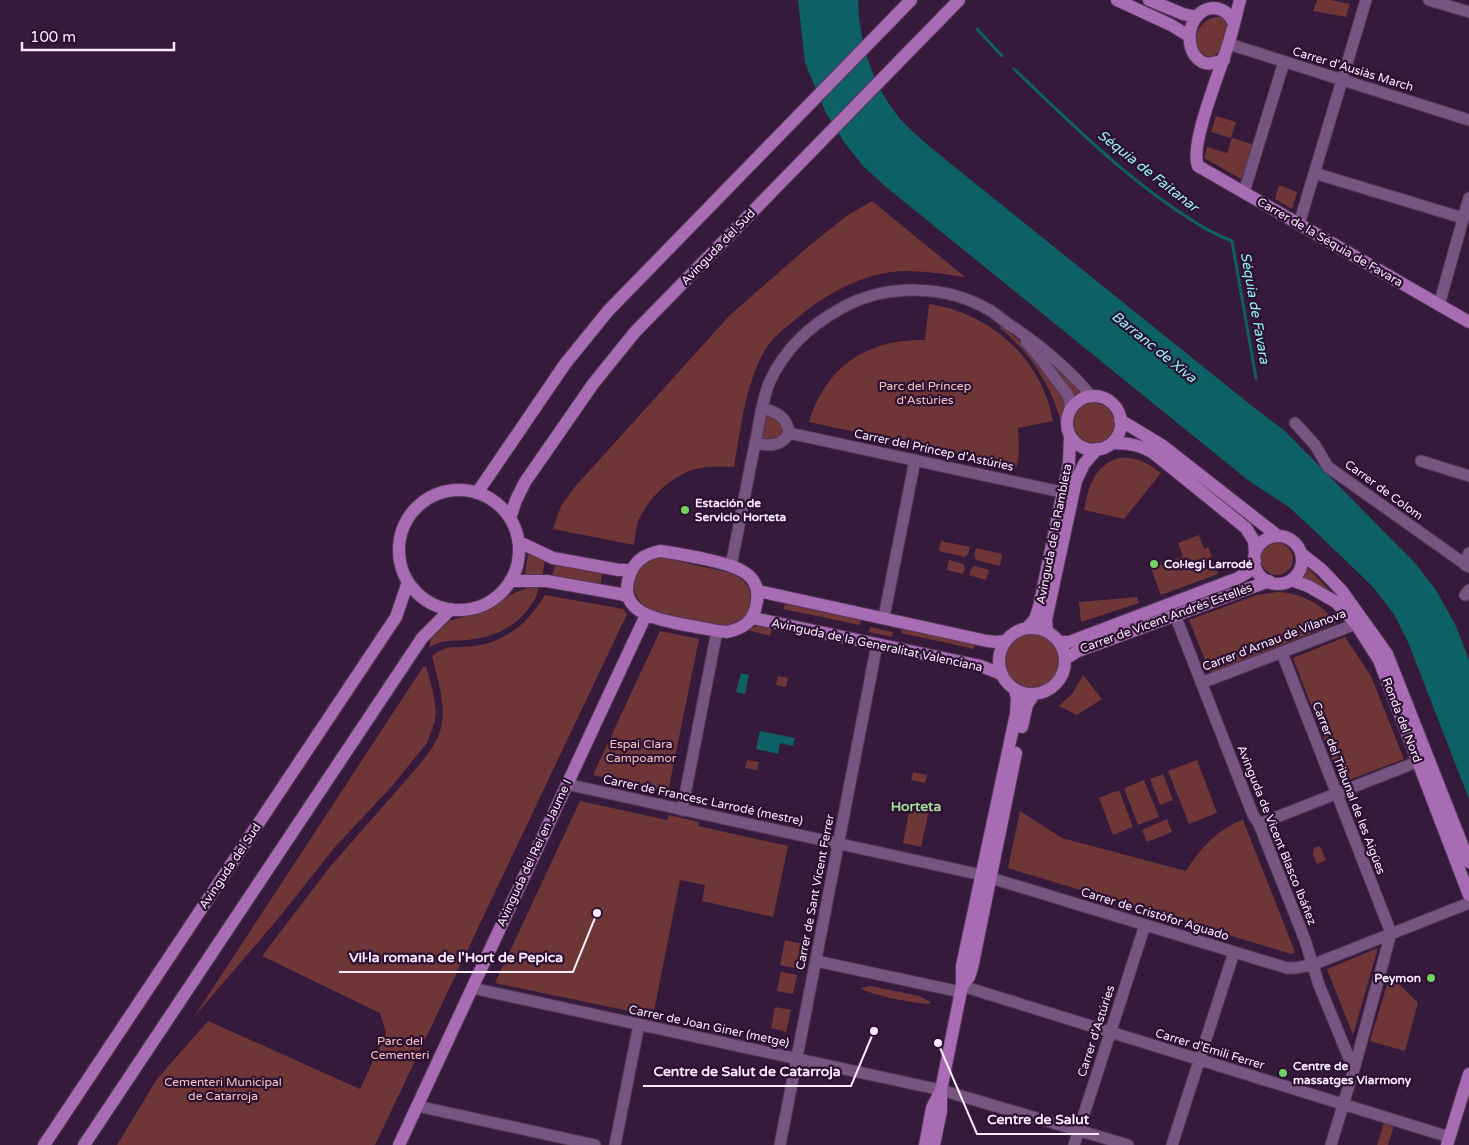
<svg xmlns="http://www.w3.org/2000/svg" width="1469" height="1145" viewBox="0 0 1469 1145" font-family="'Varela Round',sans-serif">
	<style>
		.green { fill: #6f3637 }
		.water { fill: #0d6064 }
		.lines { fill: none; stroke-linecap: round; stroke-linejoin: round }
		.stream { stroke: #0d6064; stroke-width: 3 }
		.street-casing { stroke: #523756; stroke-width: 13 }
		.secondary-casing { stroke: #523756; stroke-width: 14 }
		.street { stroke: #785480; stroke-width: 11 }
		.secondary { stroke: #a76cb3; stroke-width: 12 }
		.poi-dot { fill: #71d35e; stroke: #2b1031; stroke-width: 2 }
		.labels { text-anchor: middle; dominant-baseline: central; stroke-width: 4.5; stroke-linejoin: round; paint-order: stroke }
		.street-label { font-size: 12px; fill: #fbecfe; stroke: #2b1031 }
		.park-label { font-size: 12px; fill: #f8c4c2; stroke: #2b1031 }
		.poi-label { font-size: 12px; font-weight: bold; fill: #fbecfe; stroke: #2b1031; text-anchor: start }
		.water-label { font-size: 14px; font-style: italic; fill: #95f4f9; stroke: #2b1031 }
		.neighbourhood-label { font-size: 14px; font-weight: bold; fill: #a5d99b; stroke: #2b1031 }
		.leader { fill: none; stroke: #fbecfe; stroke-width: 2 }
		.callout-dot { fill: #fbecfe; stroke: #2b1031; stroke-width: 2 }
		.callout-label { font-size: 14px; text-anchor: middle; font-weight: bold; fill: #fbecfe; stroke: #2b1031; stroke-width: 4.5; stroke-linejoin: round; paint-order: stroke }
	</style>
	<rect width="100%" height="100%" fill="#361a3b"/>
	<path class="green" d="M1317,0H1331L1350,4L1346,17L1313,11Z
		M1217,17H1222L1228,26C1225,37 1224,55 1210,57C1186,50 1196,19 1217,17Z
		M1216,116L1236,122L1231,138L1211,132Z
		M1232,138L1252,144L1243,180L1204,158L1207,147L1227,153Z
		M1279,185L1297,192L1292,209L1275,199Z
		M872,201L965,277C945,274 924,271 904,271C865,272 823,295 795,320C785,328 772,338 765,350C745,385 741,428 734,467C720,466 705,466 692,470C669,478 649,498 639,519C636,527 635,537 634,545L553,529L561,506L573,489L730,315L810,245L848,215Z
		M929,304C991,313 1042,359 1053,421L1018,428L1019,450L1017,467L809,422C826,366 867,339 925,340Z
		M1001,326L1026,346L1066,401L1061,423C1051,384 1031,354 1000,328Z
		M1032,344L1083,392L1073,398Z
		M1074 423a20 20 0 1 1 40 0a20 20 0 1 1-40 0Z
		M765,414L775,416L783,427L781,435L776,441L760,440Z
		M1119,458C1136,456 1148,463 1161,473L1124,519L1084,510C1089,487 1093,466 1119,458Z
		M1199,535L1204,549L1208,547L1218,574L1161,595L1151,568L1183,556L1178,543Z
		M941,541L970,547L968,554L965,557L939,551Z
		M1261 559a16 16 0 1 1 32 0a16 16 0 1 1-32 0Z
		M976,548L1002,554L1000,566L976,560L974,555Z
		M528,553L545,561L542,576L525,574Z
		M663,558L731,573C764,587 755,626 719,626L652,611C623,596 630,559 663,558Z
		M949,560L963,564L965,568L963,574L947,570Z
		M555,564L602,574L600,585L552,577Z
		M974,566L989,570L986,580L969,575L971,569Z
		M1306,568H1308L1332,593L1300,578Z
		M527,588H538C537,599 532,603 526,612C512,629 489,638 467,640C452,641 444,639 430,647C428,616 469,619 487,611C494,607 499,603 506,598C512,593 520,591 527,588Z
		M1277,592C1302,593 1321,604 1337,623L1210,673L1189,620L1257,595Z
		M545,595L623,609L627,614L375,1145H117L157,1079L208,1021L360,1089L386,1033L380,1013L262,956L329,868L421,763C427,755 434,746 438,737C449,711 438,682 432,656C445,644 460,648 476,646C507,641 529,622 545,595Z
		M1137,597L1139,603L1081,622L1079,602Z
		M785,604L861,620L860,625L783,609Z
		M757,626L772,628L770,636L748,630Z
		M870,627L893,632L892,637L869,632Z
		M902,629L975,644L974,649L901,633Z
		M660,631L699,639L668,792L593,775Z
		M1005 661a27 27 0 1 1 54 0a27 27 0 1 1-54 0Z
		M1345,637L1371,676L1404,759L1341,783L1293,658Z
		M426,666L433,692L436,711L435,721L427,743L392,786L335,847L277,920L194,1017L423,667Z
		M1083,675L1102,699L1077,715L1059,706L1072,694Z
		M778,676L788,678L786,687L776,685Z
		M747,760L759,762L757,770L745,768Z
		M1197,760L1217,813L1189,824L1168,771Z
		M913,772L927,775L925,783L911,780Z
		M1163,774L1173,800L1160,805L1150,779Z
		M1144,780L1159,817L1138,825L1124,788Z
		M1119,790L1133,827L1113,835L1099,798Z
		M580,801L667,820L669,815L699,822L698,826L788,846L773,917L702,901L705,885L680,880L653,1016L495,983Z
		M910,807L929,811L921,847L903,843Z
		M1020,811L1062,838L1186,871C1200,849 1217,829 1243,820L1295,952L1291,954L1008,868Z
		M1167,819L1172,832L1147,842L1142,830Z
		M1320,846L1326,860L1317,864L1313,855L1314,848Z
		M785,940L803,944L798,969L780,965Z
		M1378,948L1353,1035L1327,969Z
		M781,972L797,975L793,994L777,991Z
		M1390,975L1418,1003L1405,1051L1370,1041Z
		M871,986L919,996L931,1002L929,1004C913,1003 873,996 860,988Z
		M775,1007L791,1010L786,1032L771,1028Z
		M1384,1123L1394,1126L1388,1145H1377Z"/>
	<path class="water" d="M798,0H858C859,45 874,90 904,123C912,132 922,139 930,147L1252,406L1285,431L1415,563L1436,590L1456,626L1469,660V799L1408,642L1394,614L1372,586L1319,535L1289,507L1249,481L886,187L863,166L844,142L826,113L805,63Z
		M741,673L749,675L745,694L736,692Z
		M760,731L795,738L793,746L780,743L778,754L756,749Z"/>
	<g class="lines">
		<path class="stream" d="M977,29L1002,56
			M1014,69C1072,124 1129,182 1198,224C1208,231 1220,236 1232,241L1256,378"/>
		<g class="street-casing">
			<path id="street" d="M1429,0L1469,12
				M1229,44L1469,120
				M1314,173L1463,218
				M1244,192L1284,62
				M1299,224L1366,0
				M1439,305L1469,198
				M1026,342L1036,353L1067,394L1070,401V410
				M1295,423L1315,445L1328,467L1469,567
				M789,433L1071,494
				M755,443C769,446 781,447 789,433C787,417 777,412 762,408
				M1421,461L1469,476
				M731,565C740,524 747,481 756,439C760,420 762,399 770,381C785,349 809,326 840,309C886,283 946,284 991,311C1000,317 1007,324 1016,329C1045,349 1069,369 1092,397
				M1465,565L1469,553
				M1465,595L1469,590
				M1175,615L1253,815L1259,824L1305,940L1319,985L1349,1058L1356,1062
				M884,617L915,460
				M1282,653L1391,933
				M1201,683L1356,624
				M566,784L982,875
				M682,810L717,631
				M1259,824L1417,762
				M991,878L1287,968H1295L1312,965L1469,903
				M816,961L961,992
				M962,986L1449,1137
				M472,988L941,1090L1128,1145
				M417,1106L595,1145
				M615,1145L639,1024
				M780,1145L877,644
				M1074,1145L1145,925
				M1172,1145L1234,952
				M1331,1145L1356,1062L1391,933"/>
		</g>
		<g class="secondary-casing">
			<path id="secondary" d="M1117,0L1171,25L1189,36
				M1149,0L1183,14L1196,17
				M1240,0C1236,15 1233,30 1228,45C1221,69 1189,145 1198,166L1469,322
				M1224,60C1218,62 1211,65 1205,63C1182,56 1185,10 1213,8C1224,8 1230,15 1234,23
				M1067 423a27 27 0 1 1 54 0a27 27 0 1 1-54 0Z
				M1120,420L1163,446L1278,536
				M1112,443C1129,443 1142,445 1156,455L1246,528L1254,541L1255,554
				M399 550a60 60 0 1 1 120 0a60 60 0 1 1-120 0Z
				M477,493L565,364L608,311L911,0
				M510,518L516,500L525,482L593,384L635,332L959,0
				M1254 560a24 24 0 1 1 48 0a24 24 0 1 1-48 0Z
				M519,542L553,558L619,570H632
				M660,551C675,553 690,556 705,559C734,566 767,572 755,610C751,624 740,629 727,632C712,631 699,627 685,625C656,619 616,613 630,574C636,559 646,554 660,551Z
				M1302,554L1322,570L1342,591L1387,654L1469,862
				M1291,580L1308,586L1336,602L1356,624L1379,660L1469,895
				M510,581H547L620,594L628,597
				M758,591L987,641L996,642L1006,641
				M753,618L981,666L1001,674
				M999 661a33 33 0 1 1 66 0a33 33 0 1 1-66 0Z
				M1027,628L1035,619L1039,607L1069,463L1070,435
				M1047,631L1046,620L1076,481L1084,464L1097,449
				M1059,642H1069L1238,578L1248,572L1255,561
				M1065,659L1078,651L1269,581
				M1022,727L1027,705L1034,694
				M962,986L969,977L972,968L1016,753
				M44,1145L396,617L408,582
				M84,1145L422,638L451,609
				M399,1145L646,615
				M925,1145L932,1108L940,1092
				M934,1145L941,1111V1090L962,986V966L1016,714L1017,698L1015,690
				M1447,1145L1469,1074"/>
		</g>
		<use href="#street" class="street"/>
		<use href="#secondary" class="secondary"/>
	</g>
	<g class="poi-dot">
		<circle cx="685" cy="510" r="5"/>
		<circle cx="1154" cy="564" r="5"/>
		<circle cx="1431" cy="978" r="5"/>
		<circle cx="1283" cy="1073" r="5"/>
	</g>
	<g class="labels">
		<g class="street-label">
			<text transform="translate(1353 69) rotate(17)">Carrer d'Ausiàs March</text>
			<text transform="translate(1330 242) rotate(30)">Carrer de la Séquia de Favara</text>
			<text transform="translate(718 247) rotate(-46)">Avinguda del Sud</text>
			<text transform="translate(934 450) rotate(12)">Carrer del Príncep d'Astúries</text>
			<text transform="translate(1384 490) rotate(36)">Carrer de Colom</text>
			<text transform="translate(1054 534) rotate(-79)">Avinguda de la Rambleta</text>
			<text transform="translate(1166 618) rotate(-20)">Carrer de Vicent Andrés Estellés</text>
			<text transform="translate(1274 640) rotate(-21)">Carrer d'Arnau de Vilanova</text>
			<text transform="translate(877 645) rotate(12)">Avinguda de la Generalitat Valenciana</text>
			<text transform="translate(1402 720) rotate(69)">Ronda del Nord</text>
			<text transform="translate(1349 788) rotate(69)">Carrer del Tribunal de les Aigües</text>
			<text transform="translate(703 800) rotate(12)">Carrer de Francesc Larrodé (mestre)</text>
			<text transform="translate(1277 835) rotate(68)">Avinguda de Vicent Blasco Ibáñez</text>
			<text transform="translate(534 853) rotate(-65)">Avinguda del Rei en Jaume I</text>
			<text transform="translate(230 866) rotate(-56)">Avinguda del Sud</text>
			<text transform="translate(815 892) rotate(-79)">Carrer de Sant Vicent Ferrer</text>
			<text transform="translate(1155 914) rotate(17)">Carrer de Cristòfor Aguado</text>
			<text transform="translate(709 1026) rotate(12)">Carrer de Joan Giner (metge)</text>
			<text transform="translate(1096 1031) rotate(-72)">Carrer d'Astúries</text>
			<text transform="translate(1210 1049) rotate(17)">Carrer d'Emili Ferrer</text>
		</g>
		<g class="park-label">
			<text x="925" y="386">Parc del Príncep<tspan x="925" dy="14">d'Astúries</tspan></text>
			<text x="641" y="744">Espai Clara<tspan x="641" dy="14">Campoamor</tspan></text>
			<text x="400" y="1041">Parc del<tspan x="400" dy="14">Cementeri</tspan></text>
			<text x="223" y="1082">Cementeri Municipal<tspan x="223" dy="14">de Catarroja</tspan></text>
		</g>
		<g class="poi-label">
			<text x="695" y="503">Estación de<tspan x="695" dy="14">Servicio Horteta</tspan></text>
			<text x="1164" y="564">Col·legi Larrodé</text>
			<text x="1421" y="978" text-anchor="end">Peymon</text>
			<text x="1293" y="1066">Centre de<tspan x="1293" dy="14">massatges Viarmony</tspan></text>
		</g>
		<g class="water-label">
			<text transform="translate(1148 171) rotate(38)">Séquia de Faitanar</text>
			<text transform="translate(1255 308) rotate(80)">Séquia de Favara</text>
			<text transform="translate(1154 347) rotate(39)">Barranc de Xiva</text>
		</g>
		<g class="neighbourhood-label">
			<text x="916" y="806">Horteta</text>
		</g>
	</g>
	<path class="leader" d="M597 913L573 972H339M874 1031L851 1086H643M938 1043L977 1134H1099"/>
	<g class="callout-dot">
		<circle cx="597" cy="913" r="5"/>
		<circle cx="874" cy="1031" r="5"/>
		<circle cx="938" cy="1043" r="5"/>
	</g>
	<g class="callout-label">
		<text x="456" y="962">Vil·la romana de l'Hort de Pepica</text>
		<text x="747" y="1076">Centre de Salut de Catarroja</text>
		<text x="1038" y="1124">Centre de Salut</text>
	</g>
	<path d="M22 42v8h152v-8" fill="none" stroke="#fbecfe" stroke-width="2.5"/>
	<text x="30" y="42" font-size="15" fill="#fbecfe" stroke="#2b1031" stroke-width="4" paint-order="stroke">100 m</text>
</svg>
